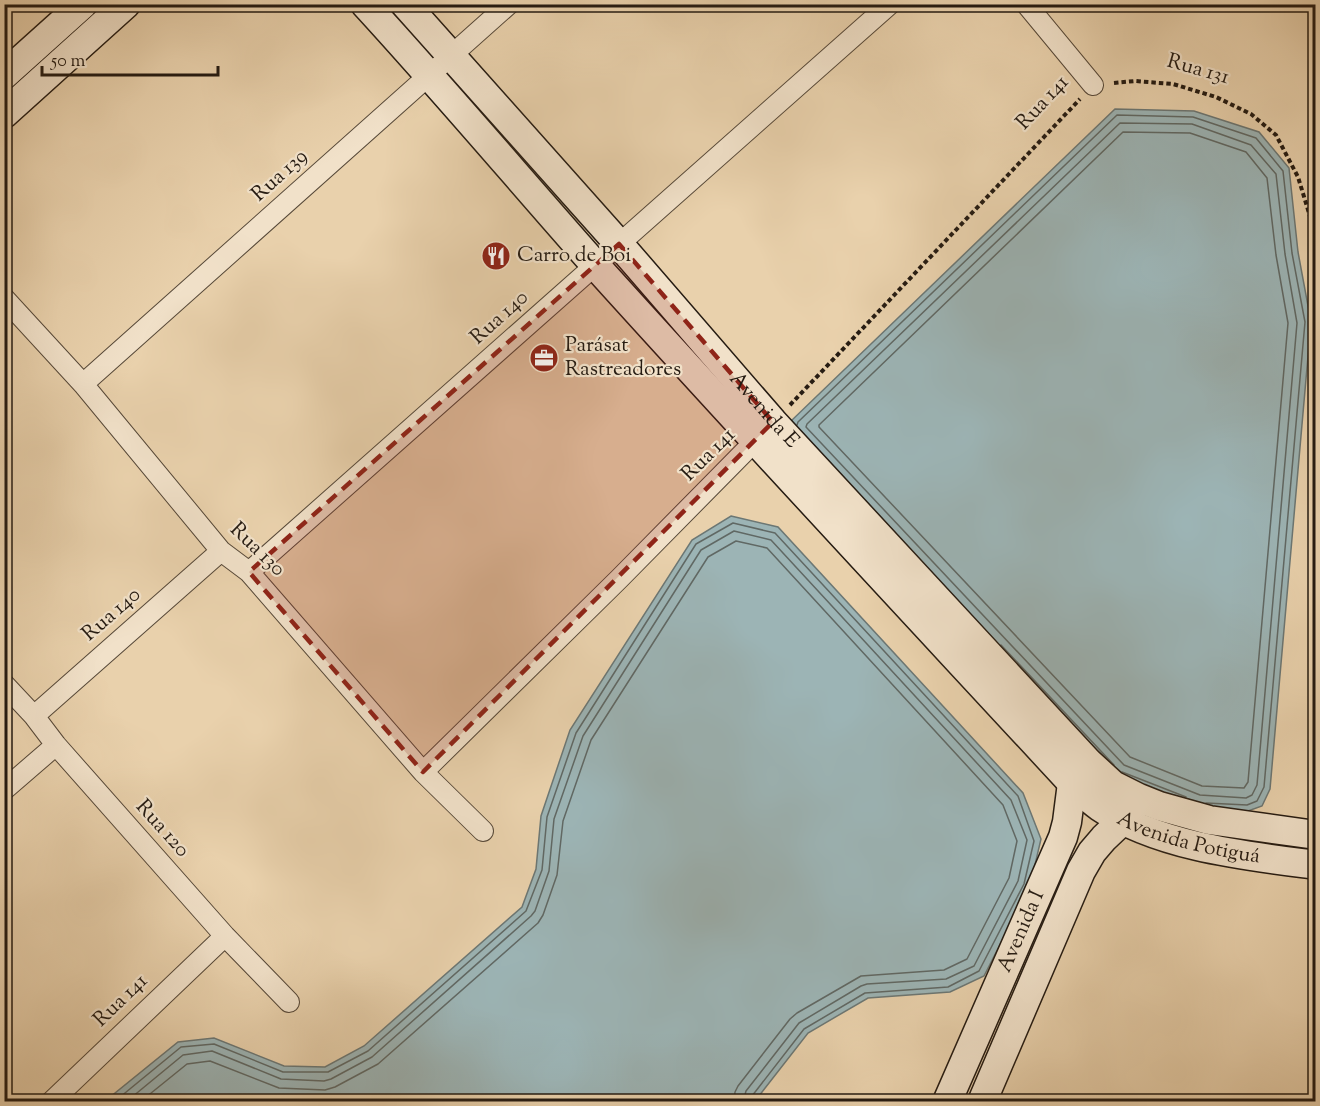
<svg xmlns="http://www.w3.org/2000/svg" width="1320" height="1106" viewBox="0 0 1320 1106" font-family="'Sorts Mill Goudy',serif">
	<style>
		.water { fill: #9cb4b5; stroke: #6c7774; stroke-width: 1.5 }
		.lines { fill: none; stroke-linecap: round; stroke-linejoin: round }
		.shore { stroke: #606864; stroke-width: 1.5 }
		.street-casing { stroke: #564838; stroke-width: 22 }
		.secondary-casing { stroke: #251b12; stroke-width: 31 }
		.path { stroke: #251b12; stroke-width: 4; stroke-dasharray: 4.5 3; stroke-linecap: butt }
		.street { stroke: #f1e1c9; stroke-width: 20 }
		.secondary { stroke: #f1e1c9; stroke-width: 28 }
		.marked { fill: #8f2418; fill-opacity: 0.2; stroke: #8f2418; stroke-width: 4.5; stroke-dasharray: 12 8; stroke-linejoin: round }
		.labels { text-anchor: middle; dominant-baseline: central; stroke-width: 4.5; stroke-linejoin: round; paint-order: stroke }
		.street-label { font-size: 21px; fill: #251b12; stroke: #f1e1c9 }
		.poi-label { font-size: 21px; fill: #251b12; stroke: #f1e1c9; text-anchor: start }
	</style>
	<rect width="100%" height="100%" fill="#e9d1ac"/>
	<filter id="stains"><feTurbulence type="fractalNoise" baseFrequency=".00333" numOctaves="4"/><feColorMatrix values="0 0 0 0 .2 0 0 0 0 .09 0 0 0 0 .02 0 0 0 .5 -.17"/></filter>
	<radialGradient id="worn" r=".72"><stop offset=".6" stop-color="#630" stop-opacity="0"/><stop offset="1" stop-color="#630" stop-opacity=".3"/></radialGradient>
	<path class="water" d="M1115,109L1194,111L1259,132L1289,168L1298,252L1311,322L1270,789L1262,806L1248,811L1198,808L1117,776L791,427L792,420Z
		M731,516L778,527L1023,793L1041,839L1030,886L984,976L950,992L868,998L808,1033L755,1101L104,1102L178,1042L214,1038L284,1066L325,1067L364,1046L522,907L536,869L541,816L570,730L692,540Z"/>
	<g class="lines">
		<path class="shore" d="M1120,123L1192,124L1251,145L1276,174L1285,254L1297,323L1257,785L1252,795L1246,798L1200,795L1124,765L806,427L807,424Z
			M1123,132L1190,133L1246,152L1267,178L1276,255L1288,323L1248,782L1244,788L1202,786L1130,757L819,427V425Z
			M797,425L798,422L1117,115L1193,117L1256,138L1283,171L1292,253L1305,322L1264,787L1257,801L1247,805L1206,803
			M1001,645L1114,765
			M1122,772L1186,797
			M114,1102L181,1047L214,1044L283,1072H328L368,1051L526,911L542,870L547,817L576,733L696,544L733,523L775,533L1018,796L1034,841L1024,884L979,971L948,987L865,993L804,1029L752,1096L751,1102
			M126,1102L183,1055L212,1051L281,1079L324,1081L331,1079L372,1057L531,916L535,911L549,871L554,819L583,736L701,550L734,531L771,540L1011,800L1027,840L1018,881L974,966L946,979L867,984L861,986L799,1023L746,1091L743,1102
			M140,1102L187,1064L210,1061L279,1088L325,1090L335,1087L378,1064L538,923L543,915L557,875L563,821L591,740L708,557L736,541L767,548L1003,805L1017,841L1009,878L967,959L944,970L861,976L797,1013L790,1019L738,1086L735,1092L734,1102"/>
		<g class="street-casing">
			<path id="street" d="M1026,4L1093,85
				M4,298L83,384L221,551L249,572L423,772L483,831
				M83,384L509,4
				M249,572L890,4
				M4,684L34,716L56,745L225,936L289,1002
				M34,716L221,551
				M423,772L619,579L763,433
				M4,790L56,745
				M51,1102L225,936"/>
		</g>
		<g class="secondary-casing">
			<g id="secondary">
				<path id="s1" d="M365,4C444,90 519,179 596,266C753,440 913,611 1072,783C1081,791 1090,800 1100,807C1159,847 1247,856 1316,865"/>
				<path id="s2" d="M405,4L619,244L773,422L1088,762L1113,785L1139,798L1159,806L1209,820L1316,835"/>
				<path d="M4,75L83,4"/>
				<path d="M4,114L126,4"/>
				<path id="s3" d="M947,1102L1063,837L1067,822L1072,783L1082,771"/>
				<path d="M982,1102L1081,871L1092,852L1104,838L1123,820L1134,805"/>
			</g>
		</g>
		<path class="path" d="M1114,83L1135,81L1173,84L1216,97L1251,114L1276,135L1298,177L1316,236
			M790,405L1080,99"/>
		<use href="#street" class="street"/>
		<use href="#secondary" class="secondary"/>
	</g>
	<path class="marked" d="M619,244L773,422L423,772L249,572Z"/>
	<defs>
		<g id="restaurant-disc" transform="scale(1.5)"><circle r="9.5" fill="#8f2418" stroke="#f1e1c9"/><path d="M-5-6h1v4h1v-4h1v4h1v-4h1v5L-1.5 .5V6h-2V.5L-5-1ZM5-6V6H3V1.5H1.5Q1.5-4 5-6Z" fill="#fff"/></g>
		<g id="office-disc" transform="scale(1.5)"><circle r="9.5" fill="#8f2418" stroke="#f1e1c9"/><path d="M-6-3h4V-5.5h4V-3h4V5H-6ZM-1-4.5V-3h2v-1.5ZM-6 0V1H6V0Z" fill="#fff"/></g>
	</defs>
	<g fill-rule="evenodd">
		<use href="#restaurant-disc" x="496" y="256"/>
		<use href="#office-disc" x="544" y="358"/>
	</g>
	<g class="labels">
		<g class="street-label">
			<text transform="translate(1198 70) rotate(16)">Rua 131</text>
			<text transform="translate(1043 103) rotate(-47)">Rua 141</text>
			<text transform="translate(280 176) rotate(-42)">Rua 139</text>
			<text transform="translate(500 318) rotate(-42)">Rua 140</text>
			<text stroke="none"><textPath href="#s2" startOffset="542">Avenida E</textPath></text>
			<text transform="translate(709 455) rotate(-45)">Rua 141</text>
			<text transform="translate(257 550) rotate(44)">Rua 130</text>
			<text transform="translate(112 615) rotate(-41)">Rua 140</text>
			<text transform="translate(162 829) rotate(48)">Rua 120</text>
			<text stroke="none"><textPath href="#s1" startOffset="1184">Avenida Potiguá</textPath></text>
			<text stroke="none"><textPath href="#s3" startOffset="186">Avenida I</textPath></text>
			<text transform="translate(121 1001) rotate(-44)">Rua 141</text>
		</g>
		<g class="poi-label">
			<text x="517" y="256">Carro de Boi</text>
			<text x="565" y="346">Parásat<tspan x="565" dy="24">Rastreadores</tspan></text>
		</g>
	</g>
	<rect width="1320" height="1106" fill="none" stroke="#e9d1ac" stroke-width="24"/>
	<rect x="6" y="6" width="1308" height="1094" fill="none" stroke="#251b12" stroke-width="3"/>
	<rect x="12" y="12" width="1296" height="1082" fill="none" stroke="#251b12" stroke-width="1.5"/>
	<path d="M42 66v9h176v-9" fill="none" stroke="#251b12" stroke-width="3"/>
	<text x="51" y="66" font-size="18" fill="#251b12" stroke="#f1e1c9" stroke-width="4.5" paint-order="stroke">50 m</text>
	<rect width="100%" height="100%" filter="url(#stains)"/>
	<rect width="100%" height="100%" fill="url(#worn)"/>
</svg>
